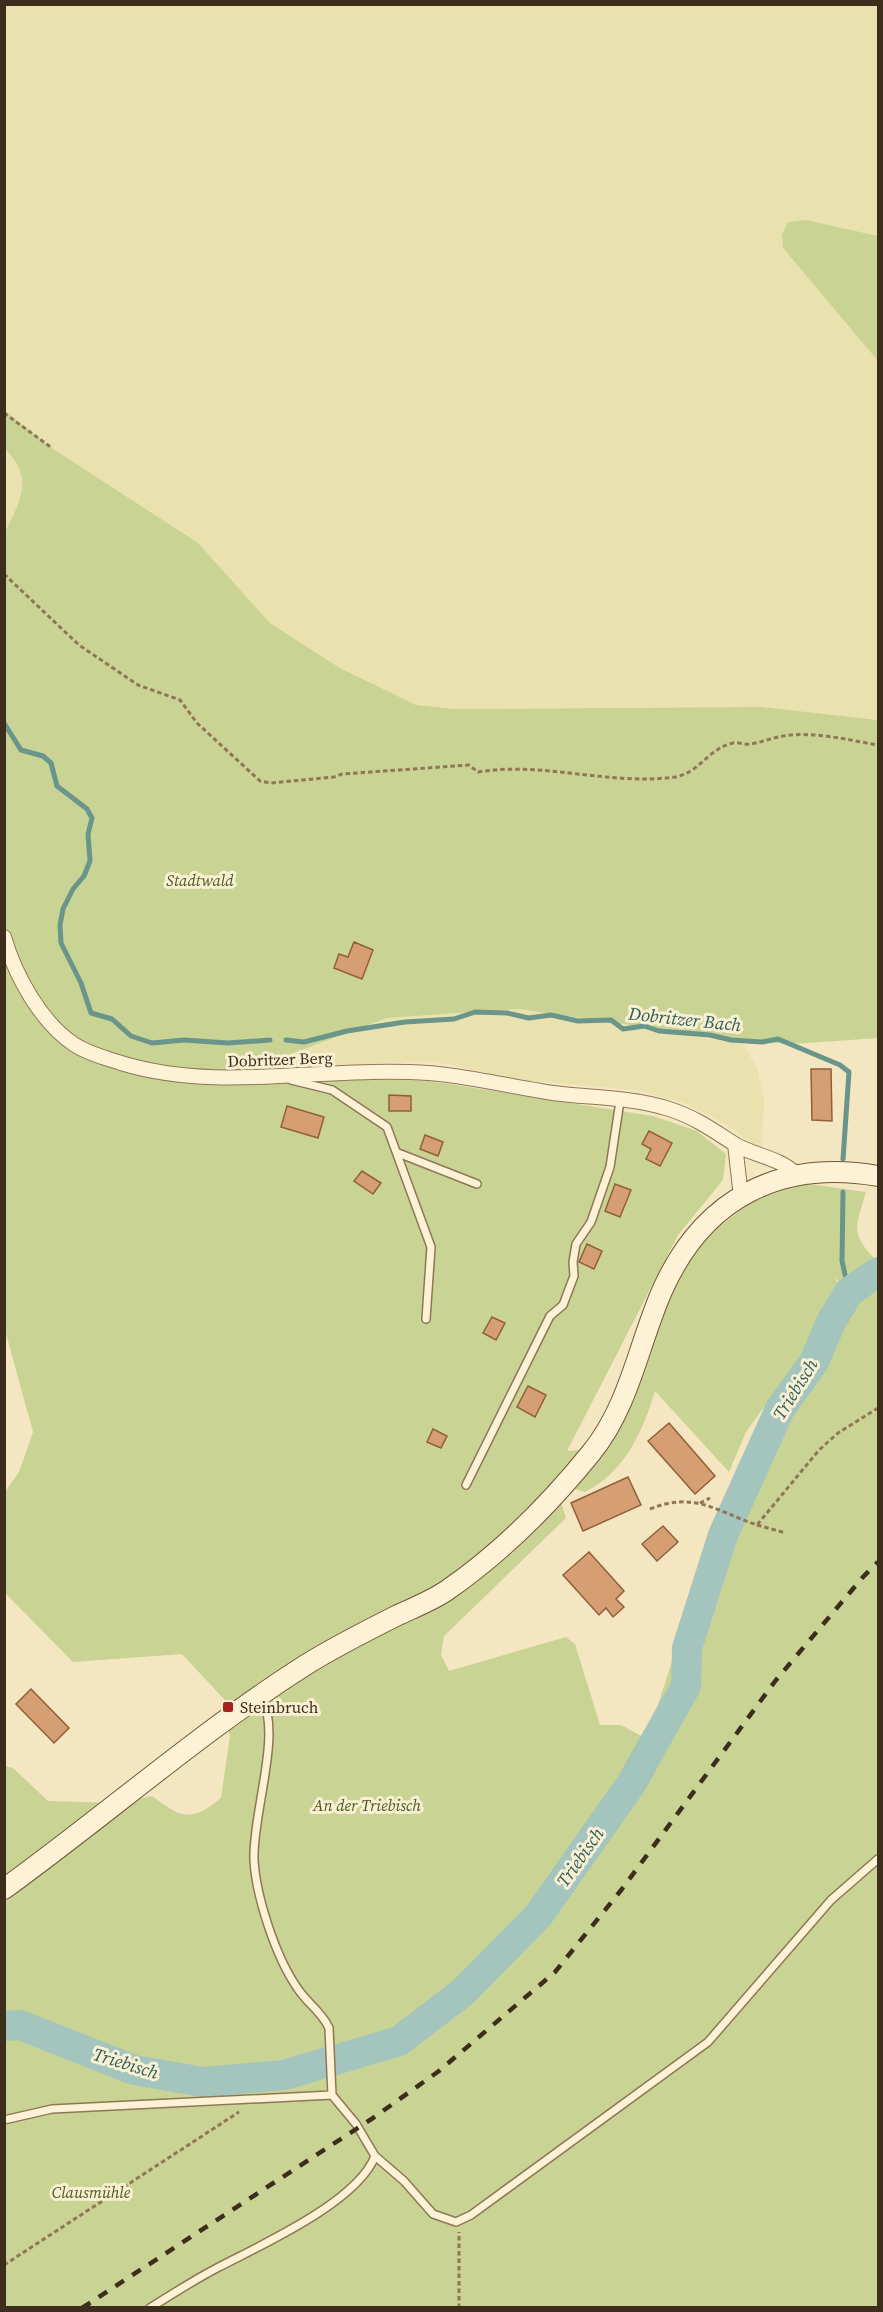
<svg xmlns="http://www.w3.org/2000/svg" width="883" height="2312" viewBox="0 0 883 2312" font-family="'Source Serif 4',serif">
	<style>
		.farmland { fill: #eae2ae }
		.green { fill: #c9d394 }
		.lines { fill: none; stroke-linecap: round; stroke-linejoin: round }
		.stream { stroke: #6a958b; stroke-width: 5 }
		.river { stroke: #a4c5bd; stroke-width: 30 }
		.building { fill: #d69f73; stroke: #915f39; stroke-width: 1.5 }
		.lane-casing { stroke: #8f7656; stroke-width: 10 }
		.street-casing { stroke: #8f7656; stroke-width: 16 }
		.secondary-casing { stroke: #715739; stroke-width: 22 }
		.path { stroke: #8f7656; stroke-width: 3; stroke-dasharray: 4.5 3; stroke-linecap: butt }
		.lane { stroke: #fdf2d6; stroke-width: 7 }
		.street { stroke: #fdf2d6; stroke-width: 14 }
		.secondary { stroke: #fdf2d6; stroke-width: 20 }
		.rail { stroke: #3d2d1c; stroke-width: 4.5; stroke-dasharray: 10 10; stroke-linecap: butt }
		.poi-dot { fill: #a6221f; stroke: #f9efd2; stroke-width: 2 }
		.labels { text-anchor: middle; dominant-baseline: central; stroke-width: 6; stroke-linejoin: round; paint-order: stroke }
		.park-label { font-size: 16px; font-style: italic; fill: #4b5c20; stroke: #f9efd2 }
		.street-label { font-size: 16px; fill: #3d2d1c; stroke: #f9efd2 }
		.poi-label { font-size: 16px; fill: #3d2d1c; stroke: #f9efd2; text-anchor: start }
		.water-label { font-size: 18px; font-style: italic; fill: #2a5f5d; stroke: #f9efd2 }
	</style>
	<rect width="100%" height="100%" fill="#f3e6c1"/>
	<path class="farmland" d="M4,5H878V236L806,220L782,235L783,248L878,361V720L762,707L455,709L416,705L340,668L270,623L198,543L52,448L5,411Z
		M5,449L16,460L23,478L21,501L5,534Z
		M519,1009L741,1041L757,1068L764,1100L762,1150L725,1124L684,1103L635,1090L521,1080L432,1061L267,1068L288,1055L387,1018Z"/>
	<path class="green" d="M806,220L878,236V361L783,248L782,235L788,222Z
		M5,411L52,448L198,543L270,623L340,668L416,705L455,709L762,707L878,720V1038L793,1044L741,1041L519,1009L387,1018L288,1055L244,1085L378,1079L430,1081L653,1116L697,1131L726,1154L723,1180L678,1235L567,1451L595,1449L558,1492L566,1518L444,1636L441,1655L449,1671L566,1637L575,1644L600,1725H621L647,1739L674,1655L687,1648L723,1535L780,1409L814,1362L831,1322L848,1292L835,1277L838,1283L828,1298L824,1314L803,1353L746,1432L729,1472L655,1391C643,1431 625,1472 585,1492L569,1487L602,1450L635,1389L672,1288L704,1239L752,1201L802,1183L866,1192C855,1229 850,1234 878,1262V2307H5V1766L13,1768L48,1801L116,1803L152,1796C182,1818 190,1823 221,1798L230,1736L225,1720L237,1713L182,1654L73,1662L5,1593V1492L19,1472L33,1432L5,1330L4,534C20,502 35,478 5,449Z"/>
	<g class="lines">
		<path class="stream" d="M4,723L21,750L43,756L51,763L57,786L87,809L92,818L88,834L90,861L84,876L73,889L63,909L60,925L61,943L81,983L91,1013L112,1019L131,1036L152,1043L184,1040L228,1043L270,1040
			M286,1040L304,1042L347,1031L405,1022L454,1019L475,1012L507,1013L529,1018L551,1015L578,1021L611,1020L623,1029L644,1026L659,1031L710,1035L731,1040L762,1042L778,1039L840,1065L849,1072L843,1159
			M843,1192L842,1261L849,1292"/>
		<path class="river" d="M4,2026L20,2025L134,2070L203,2082L284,2075L399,2041L463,1992L538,1916L631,1784L686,1686L687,1648L723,1535L780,1409L814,1362L831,1322L849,1292L878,1272"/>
	</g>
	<path class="building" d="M354,942L373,950L362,979L334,968L339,954L348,957Z
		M811,1069H831L832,1121L812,1120Z
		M389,1095L411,1096V1111H389Z
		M287,1106L324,1117L318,1138L281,1127Z
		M649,1131L672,1143L660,1166L646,1159L651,1149L642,1144Z
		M425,1135L443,1142L438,1156L420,1149Z
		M362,1171L381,1183L373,1194L354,1181Z
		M615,1184L631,1190L620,1217L605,1211Z
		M587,1244L602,1251L594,1269L579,1262Z
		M492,1317L505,1323L496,1340L483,1333Z
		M528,1386L546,1395L535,1417L517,1407Z
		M669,1423L715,1476L695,1494L648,1441Z
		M433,1429L447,1436L441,1448L427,1442Z
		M628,1477L641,1505L583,1531L571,1503Z
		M663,1526L678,1542L657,1561L642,1544Z
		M589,1552L624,1591L616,1599L624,1607L613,1617L606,1608L599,1615L563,1575Z
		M31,1689L69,1728L54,1743L16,1704Z"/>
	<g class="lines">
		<g class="lane-casing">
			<path id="lane" d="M291,1080L332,1090L387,1127L431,1247L426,1319
				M398,1153L477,1184
				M466,1485L550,1316L563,1305L574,1276L573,1262L576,1244L591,1222L610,1167L620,1101
				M262,1698C282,1735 252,1815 254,1860C256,1897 276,1958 298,1989C307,2003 322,2012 329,2028L332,2095L356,2124L375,2156L404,2181L433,2214L456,2222L471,2215L708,2042L831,1900L878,1859
				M4,2120L52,2109L332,2095
				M150,2308C172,2294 194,2280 217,2268C259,2246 358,2202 375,2156"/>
		</g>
		<g class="street-casing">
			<path id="street" d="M4,937C15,975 41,1023 75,1045C89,1054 106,1058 121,1063C216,1092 313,1068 409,1072C458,1073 505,1086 553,1093C591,1098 632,1097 669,1109C695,1117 714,1131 736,1145C756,1156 780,1158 796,1174
				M735,1144L741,1197"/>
		</g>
		<g class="secondary-casing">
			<path id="secondary" d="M4,1889C105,1816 199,1733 304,1666C334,1647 366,1631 398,1615C413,1608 431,1601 446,1591C501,1553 549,1505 591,1453C629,1407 639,1343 662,1291C703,1198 780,1159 878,1176"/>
		</g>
		<path class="path" d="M4,413L52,448
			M4,574L79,645L138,685L180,700L197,723L260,781L271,783L334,777L342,774L469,765L478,772C543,761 609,786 675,777C699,773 709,748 733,743C739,742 745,745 751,744C762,742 772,738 783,736C814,731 848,740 878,745
			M700,1503L710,1498
			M650,1509C694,1491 716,1511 757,1525L819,1450L838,1433L878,1408
			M757,1525L786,1533
			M4,2265L239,2112
			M459,2308V2232"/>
		<use href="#lane" class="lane"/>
		<use href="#street" class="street"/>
		<use href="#secondary" class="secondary"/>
		<path class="rail" d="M82,2308L373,2118L439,2071L555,1972L622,1889L776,1680L863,1577L878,1562"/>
	</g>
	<rect class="poi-dot" x="222" y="1701" width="12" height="12" rx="3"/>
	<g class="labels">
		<g class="park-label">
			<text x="200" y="880">Stadtwald</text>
			<text x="367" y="1805">An der Triebisch</text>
			<text x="91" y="2192">Clausmühle</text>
		</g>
		<g class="street-label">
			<text transform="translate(280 1059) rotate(-2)">Dobritzer Berg</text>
		</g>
		<g class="poi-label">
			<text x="240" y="1707">Steinbruch</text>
		</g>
		<g class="water-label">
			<text transform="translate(685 1019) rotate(6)">Dobritzer Bach</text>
			<text transform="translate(795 1389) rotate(-58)">Triebisch</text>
			<text transform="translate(580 1857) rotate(-55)">Triebisch</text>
			<text transform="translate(126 2063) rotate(17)">Triebisch</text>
		</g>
	</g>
	<rect width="883" height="2312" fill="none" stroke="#3d2d1c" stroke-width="12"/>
</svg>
